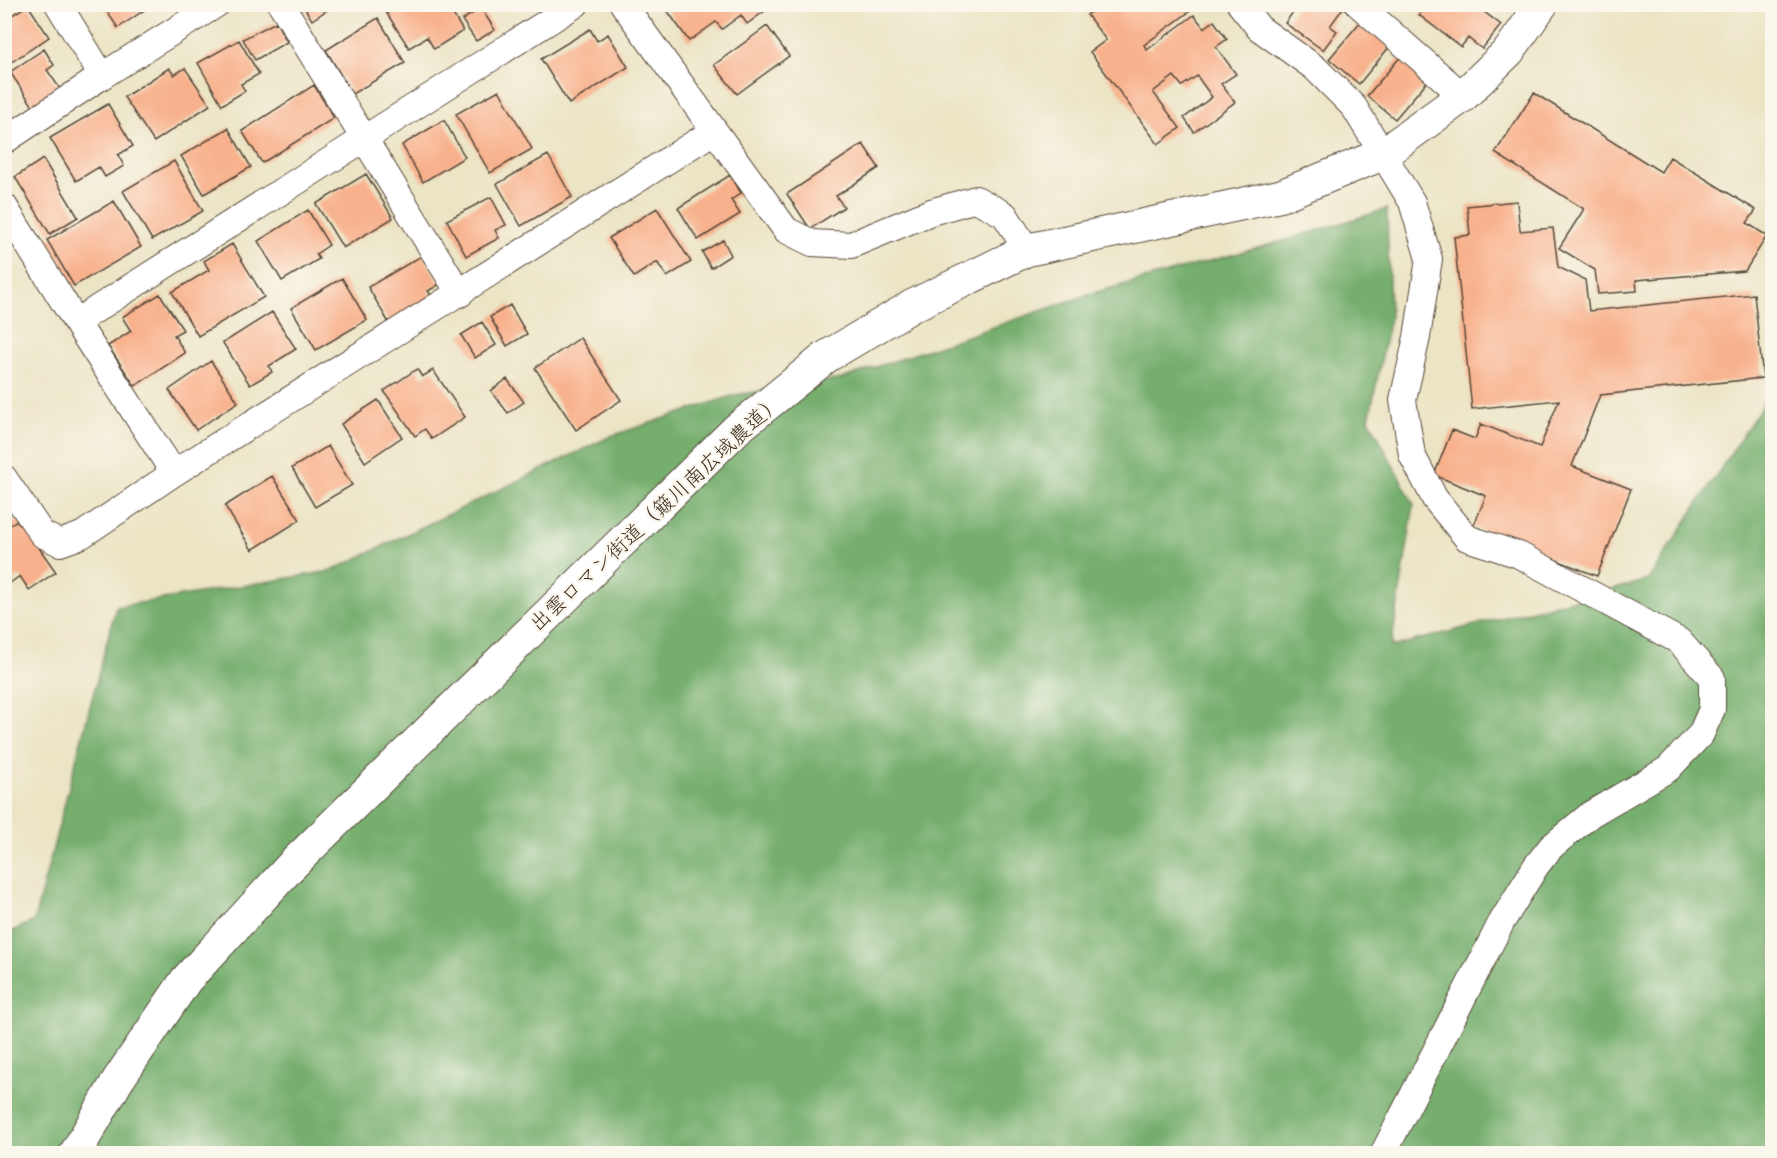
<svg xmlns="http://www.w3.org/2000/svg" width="1777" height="1158" viewBox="0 0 1777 1158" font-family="'Architects Daughter','Klee One',sans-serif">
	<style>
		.forest { fill: #75ae6d; stroke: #586c46; stroke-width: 1.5 }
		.building { fill: #f8b18c }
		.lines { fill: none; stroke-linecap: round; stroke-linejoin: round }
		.minor-casing { stroke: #554637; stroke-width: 28 }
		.tertiary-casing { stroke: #554637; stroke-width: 34 }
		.minor { stroke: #fff; stroke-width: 26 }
		.tertiary { stroke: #fff; stroke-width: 32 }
		.labels { text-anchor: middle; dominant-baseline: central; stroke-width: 4.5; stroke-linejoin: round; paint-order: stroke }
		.street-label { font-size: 21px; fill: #3b2a1e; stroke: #fbf7ec }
	</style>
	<rect width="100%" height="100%" fill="#fbf7ec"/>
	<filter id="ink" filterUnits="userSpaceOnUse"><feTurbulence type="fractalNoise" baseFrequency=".0167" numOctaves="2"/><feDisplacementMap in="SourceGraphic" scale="12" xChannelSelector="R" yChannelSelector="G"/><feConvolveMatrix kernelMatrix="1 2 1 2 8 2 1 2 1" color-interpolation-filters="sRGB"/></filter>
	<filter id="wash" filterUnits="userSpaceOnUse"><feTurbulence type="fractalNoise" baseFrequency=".008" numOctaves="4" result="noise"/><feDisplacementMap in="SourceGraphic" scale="24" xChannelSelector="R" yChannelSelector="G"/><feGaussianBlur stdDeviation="1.35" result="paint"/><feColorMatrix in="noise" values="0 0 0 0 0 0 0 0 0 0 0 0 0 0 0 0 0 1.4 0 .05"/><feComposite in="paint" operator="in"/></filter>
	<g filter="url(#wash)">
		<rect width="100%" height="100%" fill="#ebe4c5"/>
		<path class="forest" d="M1387,209L1390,318L1369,419L1414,505L1391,647L1648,580L1772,390V1153H5L4,935L34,921L116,607L331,571L611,436L735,395L841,379L1093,293L1283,241Z"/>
		<g id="blocks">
			<path class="building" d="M102,4H153L118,28Z
				M302,4H336L312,20Z
				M391,4H447L463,31L434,49L427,37L409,48L384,9Z
				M666,4H762L766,10L747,24L741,15L722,29L716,22L689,41L664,6Z
				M1102,4H1200L1144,45L1147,50L1194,15L1204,28L1214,21L1227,39L1216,47L1236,74L1221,84L1235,102L1194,132L1184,118L1212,97L1197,76L1182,86L1174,76L1153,92L1180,128L1158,144L1090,52L1106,40L1087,15Z
				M1299,4H1346L1330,26L1337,31L1323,50L1285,23Z
				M1427,4H1474L1501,25L1482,49L1468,38L1461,47L1419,15Z
				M28,5L49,37L10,63L4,55V20Z
				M481,8L495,30L476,41L462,20Z
				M378,18L405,63L352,94L326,50Z
				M1361,21L1390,46L1359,84L1329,59Z
				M276,22L287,42L255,60L243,39Z
				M767,26L789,56L737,94L714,65Z
				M590,29L597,41L608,34L628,67L569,104L541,59Z
				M239,40L259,74L241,84L245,91L222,105L198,63Z
				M44,49L54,65L47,70L61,90L34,108L10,72Z
				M1402,55L1430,78L1395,119L1367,96Z
				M169,68L174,75L185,68L210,105L154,142L124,97Z
				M314,85L334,118L262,163L242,131Z
				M499,90L532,149L490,173L456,114Z
				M1534,93L1661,172L1670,157L1756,210L1747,223L1767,236L1745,271L1636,280L1637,291L1598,294L1595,270L1559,248L1584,209L1495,153Z
				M108,104L133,146L118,155L124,166L105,177L99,167L76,181L50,138Z
				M444,120L465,157L423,182L402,145Z
				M228,128L251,167L204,194L181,156Z
				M863,144L879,168L836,196L844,207L810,229L787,194Z
				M548,155L572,197L521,226L497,184Z
				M43,159L78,217L50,234L15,177Z
				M174,161L203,211L152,240L123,191Z
				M366,174L393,218L343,248L316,204Z
				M730,175L741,193L731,200L740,214L698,240L678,208Z
				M491,197L506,225L495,230L499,238L466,256L447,220Z
				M114,201L141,247L74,286L47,240Z
				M1517,201L1520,231L1553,228L1558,267L1585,280L1589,311L1754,294L1763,378L1600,395L1572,466L1631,489L1597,576L1473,527L1486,496L1434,475L1452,430L1475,439L1481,424L1540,447L1559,400L1472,409L1454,237L1470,235L1467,206Z
				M657,208L691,262L667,277L657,262L634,277L609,238Z
				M308,210L329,245L316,254L319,259L282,281L258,241Z
				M723,240L731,255L711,268L702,252Z
				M232,244L264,297L198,336L172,292L209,270L204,261Z
				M423,255L440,284L428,291L433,298L389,323L368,287Z
				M342,278L367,320L316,350L291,308Z
				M160,294L183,330L174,335L185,353L135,386L108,346L131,331L122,317Z
				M510,305L527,334L507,346L490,317Z
				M272,312L296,349L269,366L272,372L250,385L223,343Z
				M482,322L496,345L475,358L461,335Z
				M580,338L621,400L576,430L535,368Z
				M211,361L238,402L196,430L169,390Z
				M417,369L422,377L433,370L465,417L432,439L425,429L415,436L384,391Z
				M507,379L524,402L508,413L491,391Z
				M378,400L402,437L365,462L341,424Z
				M328,446L352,485L315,507L292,468Z
				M272,476L300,520L252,550L225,506Z
				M19,519L56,572L29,590L20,576L4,587V529Z"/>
		</g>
	</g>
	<g filter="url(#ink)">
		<use href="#blocks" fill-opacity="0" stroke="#554637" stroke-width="1.5"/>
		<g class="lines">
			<g class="minor-casing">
				<path id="minor" d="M58,4L102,76
					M281,4L460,294
					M623,4L786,230L812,243L851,245L931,212L976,199L1005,215L1027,250
					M1240,4L1259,28L1315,68L1354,107L1412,202L1429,259L1417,337L1403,400L1412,455L1435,499L1467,538L1519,555L1679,641L1712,678V709L1701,734L1668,769L1591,814L1551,847L1536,866L1501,923L1383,1154
					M1358,4L1463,96
					M4,141L102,76L217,4
					M4,206L76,322L174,473
					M76,322L576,4
					M4,478L42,534L60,543L82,535L174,473L714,131"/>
			</g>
			<g class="tertiary-casing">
				<path id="tertiary" d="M75,1154L118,1080L186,980L292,865L737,429L826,357L912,306L1027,250L1280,196L1383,154L1463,96L1509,51L1542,4"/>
			</g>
			<use href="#minor" class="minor"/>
			<use href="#tertiary" class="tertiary"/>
		</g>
	</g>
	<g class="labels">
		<g class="street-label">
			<text transform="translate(656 513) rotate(-43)">出雲ロマン街道（簸川南広域農道）</text>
		</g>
	</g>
	<rect width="1777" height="1158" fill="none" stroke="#fbf7ec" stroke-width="24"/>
</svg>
